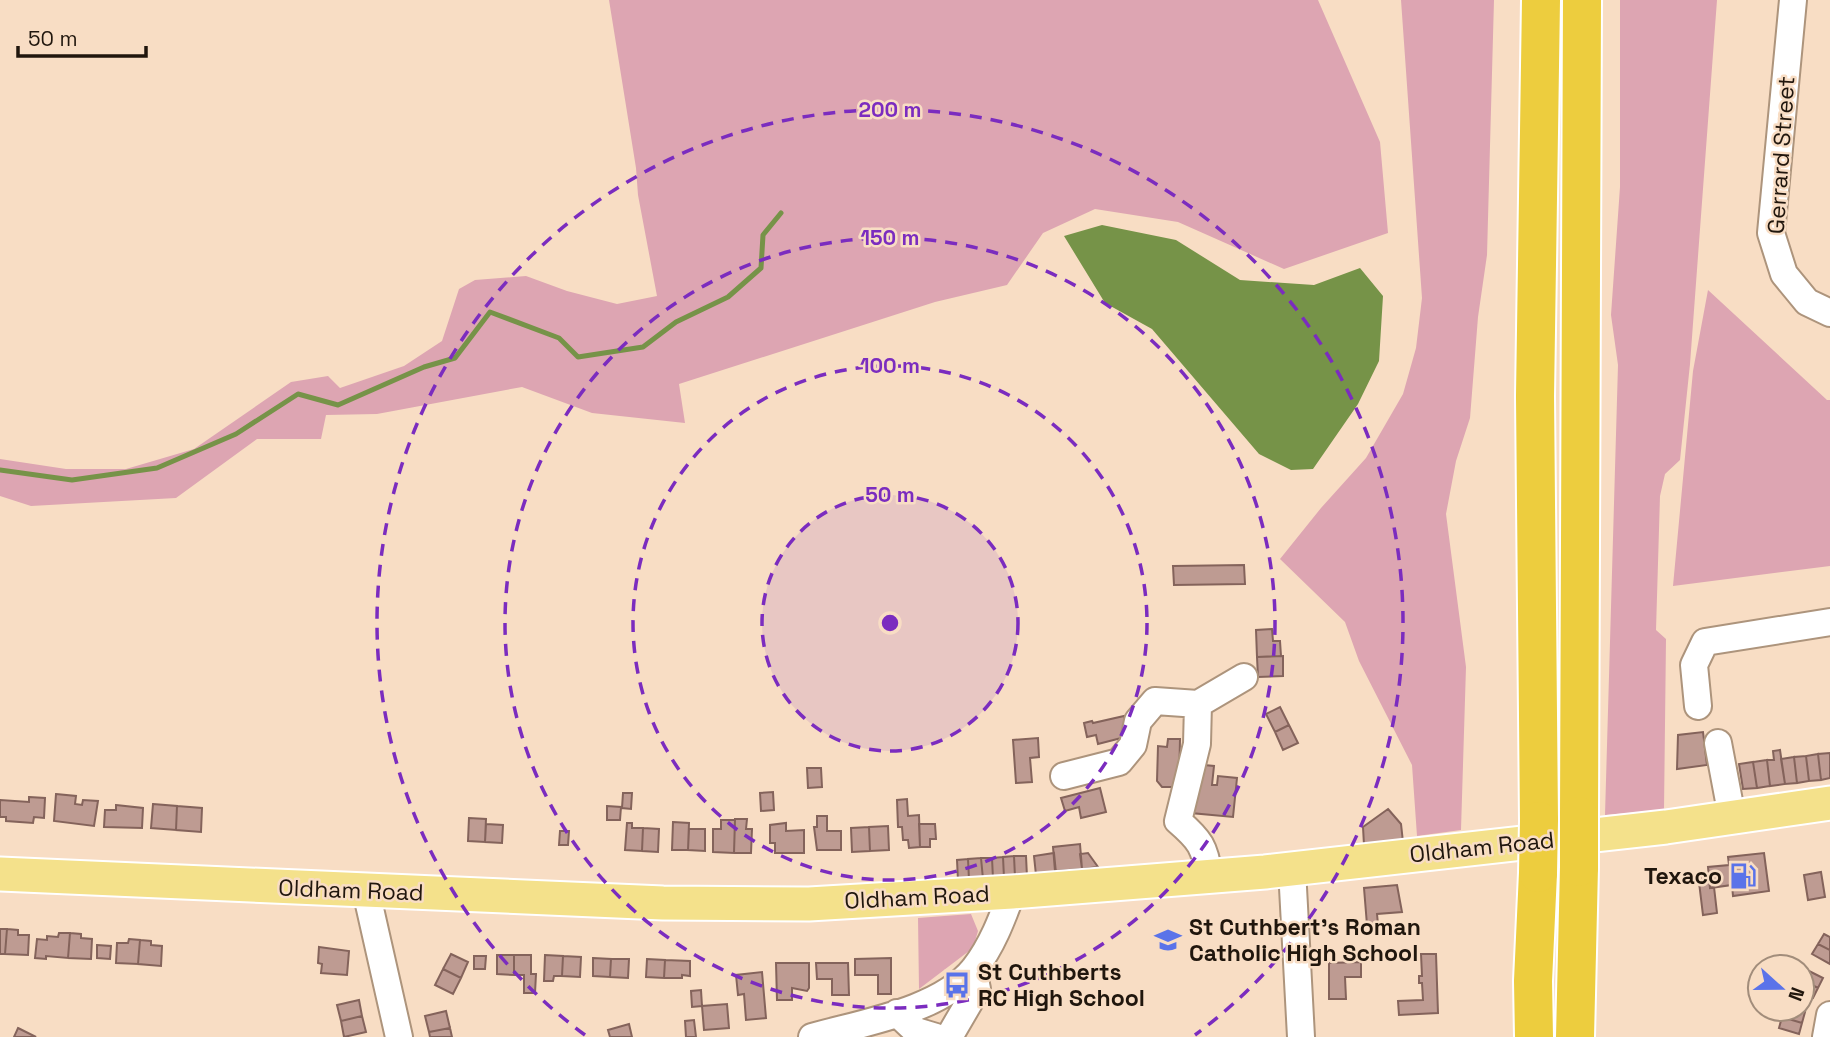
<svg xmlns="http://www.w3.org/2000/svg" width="1830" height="1037" viewBox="0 0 1830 1037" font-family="'Space Grotesk',sans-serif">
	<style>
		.green { fill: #dda5b2 }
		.water { fill: #769348 }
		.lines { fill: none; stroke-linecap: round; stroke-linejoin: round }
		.stream { stroke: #769348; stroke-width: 5 }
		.building { fill: #be9b92; stroke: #84635b; stroke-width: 2 }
		.minor-casing { stroke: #ad947c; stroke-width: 30 }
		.major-casing { stroke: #fff; stroke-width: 37 }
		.highway-casing { stroke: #fff; stroke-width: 42 }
		.minor { stroke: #fff; stroke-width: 26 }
		.major { stroke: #f4e18b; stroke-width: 33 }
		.highway { stroke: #edcd3e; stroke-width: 38 }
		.highway-bridge-casing { stroke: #fff; stroke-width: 42; stroke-linecap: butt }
		.highway-bridge { stroke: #edcd3e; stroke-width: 38 }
		.ring { fill: none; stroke: #7b2cbf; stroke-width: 3.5; stroke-dasharray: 12 9 }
		.labels { text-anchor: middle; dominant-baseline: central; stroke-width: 5; stroke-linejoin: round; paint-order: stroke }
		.street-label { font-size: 23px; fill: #20160d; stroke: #f8ddc4 }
		.poi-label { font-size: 23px; font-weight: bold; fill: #20160d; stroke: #f8ddc4; text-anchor: start }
		.centre { fill: #7b2cbf; stroke: #f8ddc4; stroke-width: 3.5 }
		.ring-label { font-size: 21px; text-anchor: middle; font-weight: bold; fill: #7b2cbf; stroke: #f8ddc4; stroke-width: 5; stroke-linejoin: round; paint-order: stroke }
	</style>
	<rect width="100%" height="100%" fill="#f8ddc4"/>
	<path class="green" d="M609,0H1318L1380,142L1388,233L1284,269L1178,222L1095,209L1043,233L1007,285L935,302L679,384L685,423L592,413L522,387L377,414L326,415L321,439H257L176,498L31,506L0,496V459L66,469H126L194,449L291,382L328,376L340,388L404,366L442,341L459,289L475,280L526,276L567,291L617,304L657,296L638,195L636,168Z
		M1401,0H1494L1487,255L1478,317L1470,418L1456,461L1446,514L1466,667L1461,830L1417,836L1412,765L1359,661L1345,622L1280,559L1321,508L1366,458L1403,394L1416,348L1422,298Z
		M1620,0H1717L1690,364L1680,460L1665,474L1660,496L1656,630L1666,639L1664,810L1605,815L1618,365L1611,315L1620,187Z
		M1708,290L1827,400H1830V566L1673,586L1693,371Z
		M971,914L978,931L973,948L919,989L918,918Z"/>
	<path class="water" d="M1102,225L1176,240L1240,280L1314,285L1360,268L1383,296L1379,361L1358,404L1313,469L1291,470L1259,454L1152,329L1105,303L1064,236Z"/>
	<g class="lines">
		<path class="stream" d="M0,470L72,480L157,468L236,434L298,394L338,405L424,367L455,358L490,312L559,338L578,357L643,347L676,322L728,297L761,268L763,235L781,213"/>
	</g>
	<path class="building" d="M1244,565L1245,584L1174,585L1173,566Z
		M1272,629L1273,641H1280L1281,656L1257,657L1256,630Z
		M1283,656V676L1258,677L1257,657Z
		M1280,707L1289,725L1275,732L1266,714Z
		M1124,716L1129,736L1098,744L1096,735L1087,737L1084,723L1092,721L1093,723Z
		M1289,725L1298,743L1283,750L1275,732Z
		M1703,732L1707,765L1677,769L1678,735Z
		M1038,738L1039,757L1030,758L1032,782L1016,783L1013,740Z
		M1168,739H1180L1179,787H1162L1157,781L1158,746L1167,747Z
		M1780,750L1785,784L1770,786L1767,760H1774L1773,751Z
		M1830,753V778L1821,780L1818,754Z
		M1818,754L1821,780L1809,781L1806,756Z
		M1806,756L1809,781L1797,783L1794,757Z
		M1794,757L1797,783L1785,784L1781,759Z
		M1767,760L1770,786L1757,788L1753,762Z
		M1753,762L1757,788L1743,789L1739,764Z
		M1204,765L1214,766L1212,785H1217L1218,776L1237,778L1233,817L1191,813L1197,774H1203Z
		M807,768H821L822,787L808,788Z
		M1100,788L1106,812L1081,818L1079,807L1065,811L1061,798Z
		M773,792L774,810L761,811L760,793Z
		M623,793H632L631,809L622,808Z
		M56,794L76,796L75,804L82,805L83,800L98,801L94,826L54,821Z
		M29,797L45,798L44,818L34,817L33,823L6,821V817H0V800L29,802Z
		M907,799L908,816L919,815L920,847L909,848L908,840H903L902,827H898L897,800Z
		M153,804L177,806L176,830L151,828Z
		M116,805L143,808L142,828L104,827L105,810H116Z
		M177,806L202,808L201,832L176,830Z
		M607,806L621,807L620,820H607Z
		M1388,809L1401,824L1403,842L1364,845L1363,827Z
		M817,816H827V831H841V850H817L814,827H817Z
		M469,818L486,819L485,842L468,841Z
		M735,819H747L746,829H752L751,853H734Z
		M721,820H735L734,853L713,852V829H721Z
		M673,822L689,823L688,850H672Z
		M627,823H632V828H643L642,851L625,850Z
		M786,823V831L804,830V853H775V843H770V825Z
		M486,824L503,825L502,843L485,842Z
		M919,824H935L936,839H930V847H920Z
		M888,826L889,850L870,851L869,827Z
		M869,827L870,851L852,852L851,828Z
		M643,828L659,829L658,852L642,851Z
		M689,829H705V851L688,850Z
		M560,831H569L568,845H559Z
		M1080,844L1082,869L1055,871L1053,847Z
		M1054,853L1056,873L1036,875L1034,856Z
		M1088,853L1098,867L1082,869L1080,854Z
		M1764,853L1769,891L1733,896L1732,885L1710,888L1708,867L1729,865L1728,857Z
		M1014,856H1026L1027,877H1015Z
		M1014,856L1015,877L1004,878L1003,857Z
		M1003,857L1004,878L993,879L992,858Z
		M981,858H992L993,879H983Z
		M981,858L983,879L969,880L968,859Z
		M968,859L969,880L958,881L957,860Z
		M1708,872L1710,888L1714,887L1717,913L1703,915L1698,874Z
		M1821,872L1825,897L1808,900L1804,875Z
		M1397,885L1402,912L1377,914L1378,924L1367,925L1364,888Z
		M0,929H7L5,954H0Z
		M7,929L18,930V935H29L28,955L5,954Z
		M59,933H70L68,958L46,956V959L35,958L37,939L47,940V936L58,937Z
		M70,933L81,934V938L92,939L91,959L68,958Z
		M1824,934L1830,937V950L1818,944Z
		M129,939L140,940L138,964L116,963L117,943H128Z
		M140,940L151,941V945L162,946L161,966L138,964Z
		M1818,944L1830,950V964L1812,954Z
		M97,945L111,946L110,959L97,958Z
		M319,947L349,951L347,975L321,973L322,964L318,963Z
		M451,954L468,962L461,978L443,969Z
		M1421,954H1436L1438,1013L1399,1015L1398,1001L1423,1000L1422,983H1419V976H1422Z
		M497,955H514V975L497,974Z
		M514,955H531V974H536L535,993H524V975H514Z
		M545,955L563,956L562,976H554L553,981H544Z
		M474,956H486L485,969H474Z
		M563,956L581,957L580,977L562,976Z
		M593,958L611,959L610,977L593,976Z
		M891,958V994H878V975H855V959Z
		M611,959H629L628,978L610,977Z
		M647,959L665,960L664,978L646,977Z
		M665,960L690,961V976L682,975V978H664Z
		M1361,962V977H1345L1346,999H1329V963Z
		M776,963H809V988L807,991L792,988V1000H777Z
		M816,963H848L849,995H832V979H817Z
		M443,969L461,978L453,994L435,985Z
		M1805,969L1823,978L1818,988L1802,980Z
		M762,972L766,1018L746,1020L744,994L738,995L736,975Z
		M1802,980L1818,988L1813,998L1802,993Z
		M701,990L702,1006L692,1007L691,991Z
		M359,1000L362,1016L341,1021L337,1005Z
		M727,1004L729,1028L704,1030L702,1006Z
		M1785,1009L1805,1012L1802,1023L1782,1017Z
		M446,1011L450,1028L429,1032L425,1016Z
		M362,1016L366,1032L344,1037L341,1021Z
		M1782,1017L1802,1023L1799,1034L1779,1028Z
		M694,1020L696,1037H686L685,1021Z
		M629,1024L632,1037H610L608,1030Z
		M18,1028L36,1037H14Z
		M450,1028L452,1037H430L429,1032Z"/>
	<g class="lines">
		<g class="minor-casing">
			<path id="minor" d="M1793,0L1771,233L1784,274L1807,302L1830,313
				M1198,704L1197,744L1178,821C1200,840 1205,847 1209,876
				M1698,706L1694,665L1705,642L1830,622
				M1718,743L1732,817
				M1064,776L1119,762L1133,745L1138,721L1155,701L1198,704L1244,677
				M1292,869L1301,1037
				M366,891L399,1037
				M897,1013L916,1031L936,1037
				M812,1037C861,1023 940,1011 974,969C992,946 1002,919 1012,892
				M949,1037L977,989L973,970
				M1826,1037L1830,1015"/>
		</g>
		<g class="major-casing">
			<path id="major" d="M0,874L663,903L809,904L1012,892L1265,872L1666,827L1830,803"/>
		</g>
		<g class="highway-casing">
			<path id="highway" d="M1579,816L1582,0
				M1539,821L1535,396L1541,0
				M1534,1037L1533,981L1538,873
				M1575,1037L1579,867"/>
		</g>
		<use href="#minor" class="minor"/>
		<use href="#major" class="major"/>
		<use href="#highway" class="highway"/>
		<g class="highway-bridge-casing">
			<path id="highway-bridge" d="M1579,867V816
				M1538,873L1539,821"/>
		</g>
		<use href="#highway-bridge" class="highway-bridge"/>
	</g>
	<circle cx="890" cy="623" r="128" fill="#7b2cbf" fill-opacity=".12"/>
	<g class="ring">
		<circle cx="890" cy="623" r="128"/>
		<circle cx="890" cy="623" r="257"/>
		<circle cx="890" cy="623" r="385"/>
		<path d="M585 1035A513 513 0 1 1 1195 1035"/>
	</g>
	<defs>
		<g id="fuel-bare" transform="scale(2.1)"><path d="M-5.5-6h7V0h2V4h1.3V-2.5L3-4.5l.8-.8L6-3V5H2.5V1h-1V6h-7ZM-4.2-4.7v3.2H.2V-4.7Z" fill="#5a73e9" stroke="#f8ddc4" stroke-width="2.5" paint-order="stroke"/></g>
		<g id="school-bare" transform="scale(2.1)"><path d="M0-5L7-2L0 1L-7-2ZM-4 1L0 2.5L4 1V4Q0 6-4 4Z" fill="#5a73e9" stroke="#f8ddc4" stroke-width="2.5" paint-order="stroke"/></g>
		<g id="bus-bare" transform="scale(2.1)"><path d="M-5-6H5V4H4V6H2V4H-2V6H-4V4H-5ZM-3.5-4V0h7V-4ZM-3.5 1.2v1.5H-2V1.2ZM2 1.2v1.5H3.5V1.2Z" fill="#5a73e9" stroke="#f8ddc4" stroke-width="2.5" paint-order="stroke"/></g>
	</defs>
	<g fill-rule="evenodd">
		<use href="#fuel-bare" x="1743" y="876"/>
		<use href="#school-bare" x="1168" y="940"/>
		<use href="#bus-bare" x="957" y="985"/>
	</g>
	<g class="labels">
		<g class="street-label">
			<text transform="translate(1781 155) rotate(-86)">Gerrard Street</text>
			<text transform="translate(1482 847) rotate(-6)">Oldham Road</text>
			<text transform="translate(351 890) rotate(2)">Oldham Road</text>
			<text transform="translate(917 897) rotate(-3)">Oldham Road</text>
		</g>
		<g class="poi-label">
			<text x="1722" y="876" text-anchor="end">Texaco</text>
			<text x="1189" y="927">St Cuthbert's Roman<tspan x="1189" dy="26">Catholic High School</tspan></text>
			<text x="978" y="972">St Cuthberts<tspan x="978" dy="26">RC High School</tspan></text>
		</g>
	</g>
	<circle cx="890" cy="623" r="10" class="centre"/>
	<g class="ring-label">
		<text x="890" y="117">200 m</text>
		<text x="890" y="245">150 m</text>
		<text x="890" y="373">100 m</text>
		<text x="890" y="502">50 m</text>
	</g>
	<g transform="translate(1781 988) rotate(111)"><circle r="33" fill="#f8ddc4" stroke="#a28d7b" stroke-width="2"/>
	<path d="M0-5L12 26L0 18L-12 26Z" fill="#5a73e9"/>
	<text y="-10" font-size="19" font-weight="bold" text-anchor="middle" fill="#20160d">N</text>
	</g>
	<path d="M18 46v10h128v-10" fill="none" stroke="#20160d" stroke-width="3.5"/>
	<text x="28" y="46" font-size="21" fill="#20160d" stroke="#f8ddc4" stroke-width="5" paint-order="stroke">50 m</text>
</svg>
